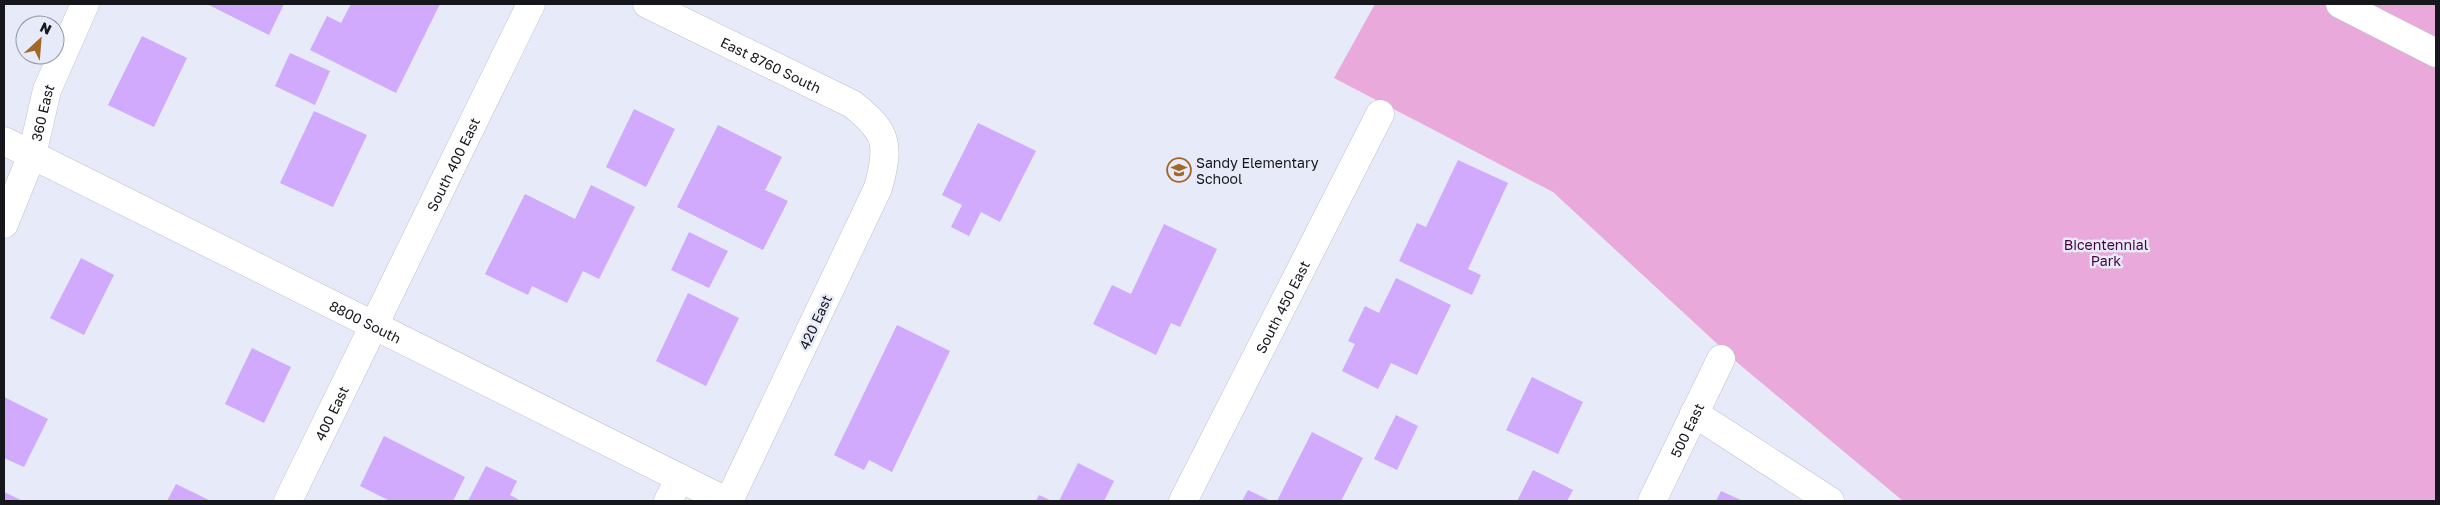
<svg xmlns="http://www.w3.org/2000/svg" width="2440" height="505" viewBox="0 0 2440 505" font-family="'Golos Text',sans-serif">
	<style>
		.green { fill: #e9a9da }
		.building { fill: #d1a9fd }
		.lines { fill: none; stroke-linecap: round; stroke-linejoin: round }
		.minor-casing { stroke: #bdc0cd; stroke-width: 29 }
		.minor { stroke: #fff; stroke-width: 28 }
		.labels { text-anchor: middle; dominant-baseline: central; stroke-width: 5; stroke-linejoin: round; paint-order: stroke }
		.street-label { font-size: 14px; fill: #16171c; stroke: #e7eaf8 }
		.poi-label { font-size: 14px; fill: #16171c; stroke: #e7eaf8; text-anchor: start }
		.park-label { font-size: 14px; fill: #4a0241; stroke: #e7eaf8 }
	</style>
	<rect width="100%" height="100%" fill="#e7eaf8"/>
	<path class="green" d="M1375,4H2436V501H1903L1739,364L1553,192L1334,78Z"/>
	<path class="building" d="M207,4H284L269,35Z
		M351,4H440L396,93L310,50L327,16L341,23Z
		M142,36L187,58L154,127L108,105Z
		M290,53L330,71L315,105L275,86Z
		M634,109L675,129L646,187L606,167Z
		M314,111L367,135L333,207L280,183Z
		M978,123L1036,151L1000,222L981,212L969,236L951,227L962,205L942,195Z
		M718,125L782,157L765,190L788,201L763,250L677,207Z
		M1458,160L1508,183L1468,269L1481,275L1472,295L1399,261L1417,223L1426,227Z
		M591,185L635,207L599,279L583,271L567,303L532,286L528,295L485,274L525,194L575,219Z
		M1164,224L1217,249L1180,327L1171,323L1156,355L1093,324L1112,285L1131,294Z
		M689,232L728,251L709,288L671,270Z
		M81,258L114,275L84,335L50,318Z
		M1396,278L1451,305L1417,375L1391,363L1378,389L1342,371L1355,344L1348,341L1365,306L1379,313Z
		M688,293L739,318L706,386L656,361Z
		M897,325L950,351L892,472L869,460L864,470L834,455Z
		M252,348L291,367L264,423L225,404Z
		M1532,377L1583,402L1558,454L1506,430Z
		M4,397L48,419L24,467L4,458Z
		M1396,415L1418,426L1397,470L1374,459Z
		M1312,432L1363,458L1341,501H1277Z
		M384,436L465,477L453,501H390L360,486Z
		M1078,463L1114,481L1104,501H1059Z
		M486,466L517,481L510,495L521,501H468Z
		M1533,470L1573,490L1567,501H1517Z
		M176,484L211,501H167Z
		M1248,490L1271,501H1242Z
		M1721,491L1743,501H1716Z
		M4,492L23,501H4Z
		M1039,495L1052,501H1036Z"/>
	<g class="lines">
		<g class="minor-casing">
			<g id="minor">
				<path id="s1" d="M647,4L852,104C888,132 890,145 878,188L729,501"/>
				<path d="M2340,4L2436,53"/>
				<path id="s2" d="M4,141L726,501"/>
				<path id="s3" d="M4,224L32,155L47,90L85,4"/>
				<path d="M1694,413L1830,501"/>
				<path id="s4" d="M288,501L531,4"/>
				<path d="M668,501L680,478"/>
				<path id="s5" d="M1183,501L1380,114"/>
				<path id="s6" d="M1652,501L1721,359"/>
			</g>
		</g>
		<use href="#minor" class="minor"/>
	</g>
	<defs>
		<g id="school-ring" transform="scale(1.25)"><circle r="9.5" fill="#e7eaf8" stroke="#a3672a" stroke-width="1.5"/><path d="M0-5L7-2L0 1L-7-2ZM-4 1L0 2.5L4 1V4Q0 6-4 4Z" fill="#a3672a"/></g>
	</defs>
	<g fill-rule="evenodd">
		<use href="#school-ring" x="1179" y="170"/>
	</g>
	<g class="labels">
		<g class="street-label">
			<text stroke="none"><textPath href="#s1" startOffset="138">East 8760 South</textPath></text>
			<text stroke="none"><textPath href="#s3" startOffset="118">360 East</textPath></text>
			<text stroke="none"><textPath href="#s4" startOffset="375">South 400 East</textPath></text>
			<text stroke="none"><textPath href="#s5" startOffset="218">South 450 East</textPath></text>
			<text stroke="none"><textPath href="#s2" startOffset="404">8800 South</textPath></text>
			<text transform="translate(815 322) rotate(-65)">420 East</text>
			<text stroke="none"><textPath href="#s4" startOffset="98">400 East</textPath></text>
			<text stroke="none"><textPath href="#s6" startOffset="79">500 East</textPath></text>
		</g>
		<g class="poi-label">
			<text x="1196" y="162">Sandy Elementary<tspan x="1196" dy="16">School</tspan></text>
		</g>
		<g class="park-label">
			<text x="2106" y="244">Bicentennial<tspan x="2106" dy="16">Park</tspan></text>
		</g>
	</g>
	<rect width="2440" height="505" fill="none" stroke="#16171c" stroke-width="10"/>
	<g transform="translate(40 40) rotate(26)"><circle r="24" fill="#e7eaf8" stroke="#9396a0"/>
	<path d="M0-4L9 19L0 12L-9 19Z" fill="#a3672a"/>
	<text y="-8" font-size="14" font-weight="bold" text-anchor="middle" fill="#16171c">N</text>
	</g>
</svg>
